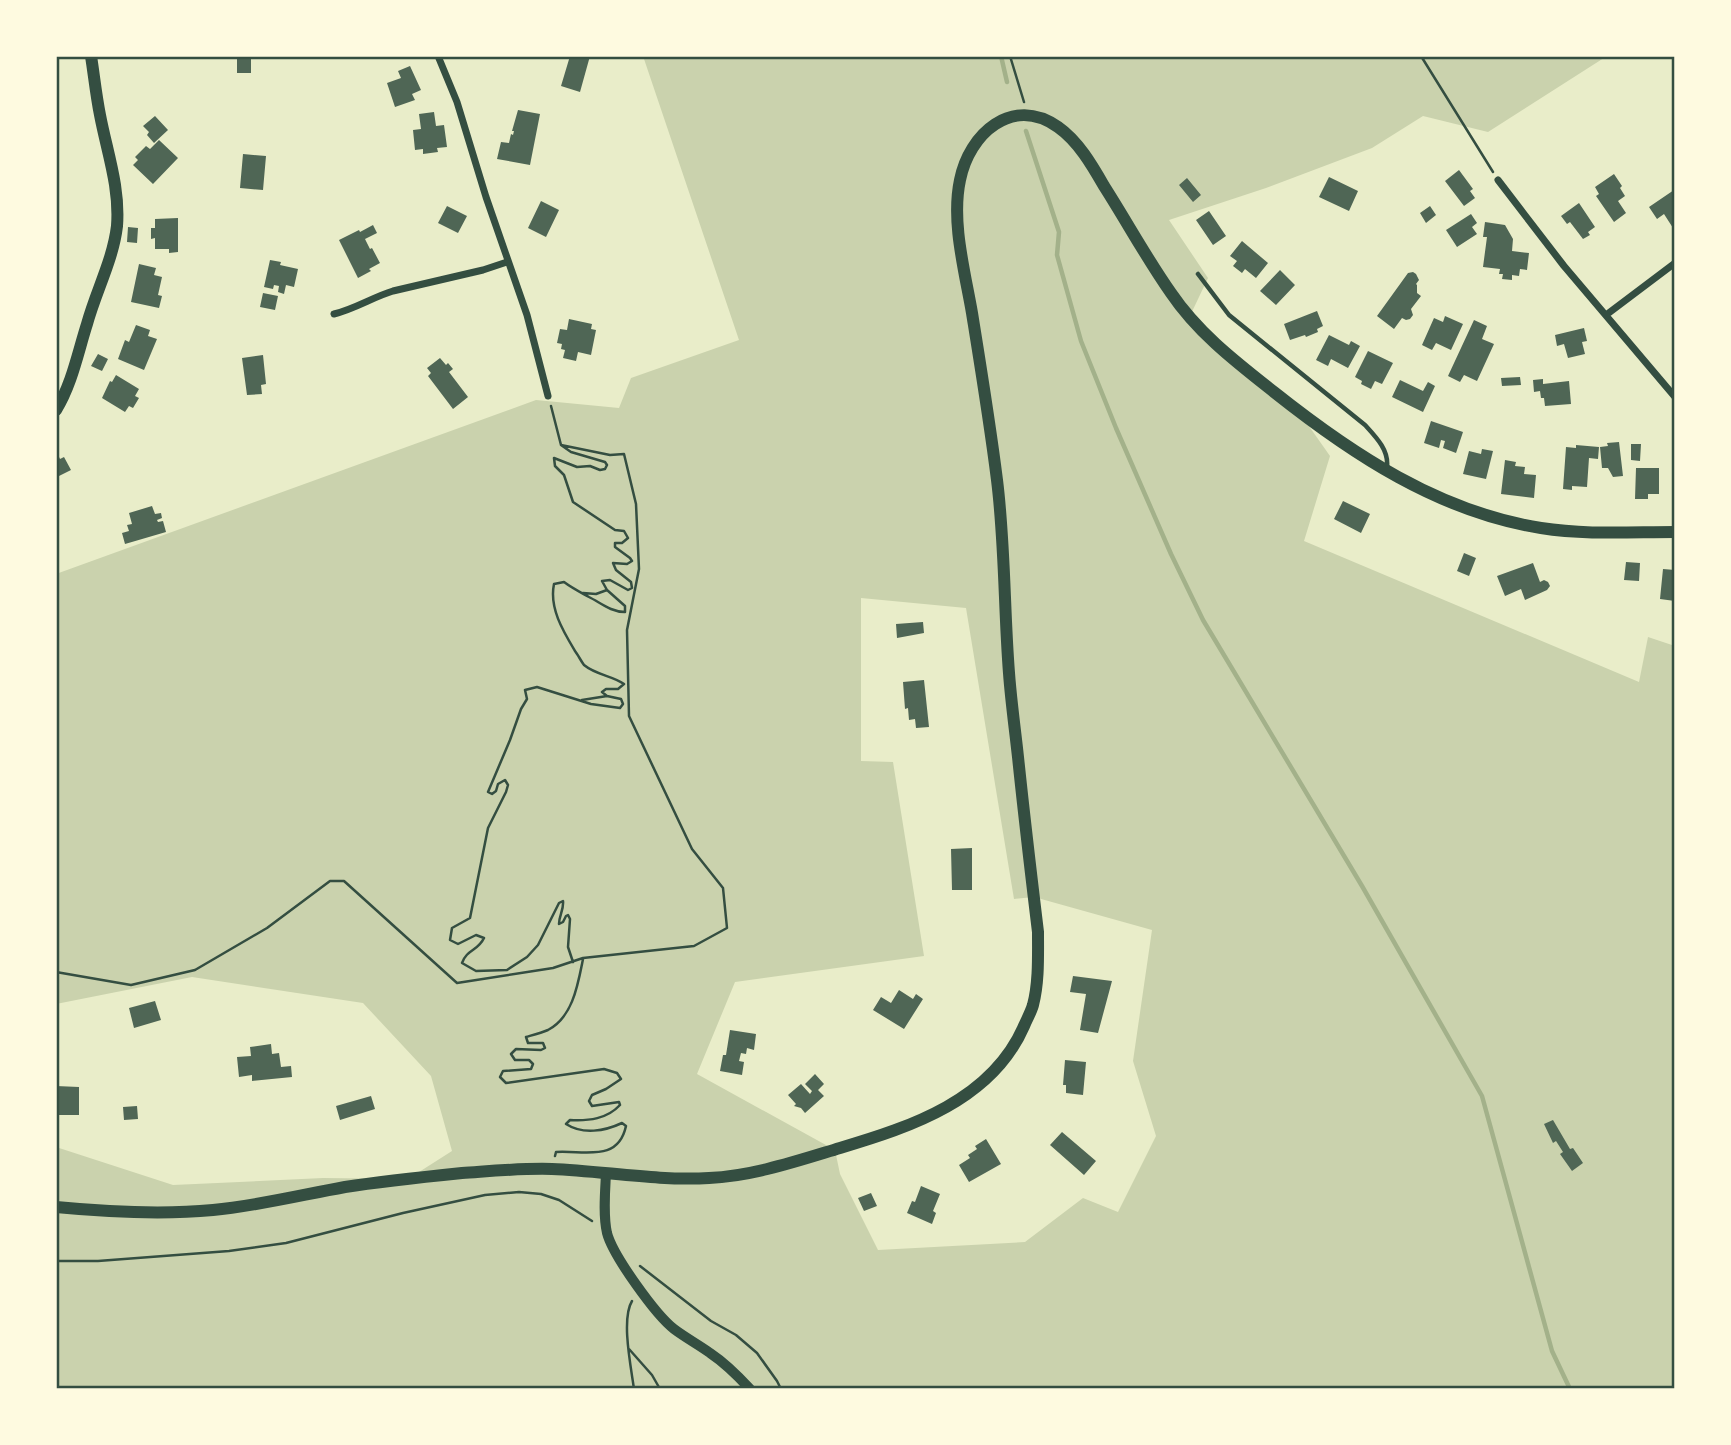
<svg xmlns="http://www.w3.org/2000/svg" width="1731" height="1445" viewBox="0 0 1731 1445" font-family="Lato,sans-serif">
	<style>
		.green { fill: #cad2ad; fill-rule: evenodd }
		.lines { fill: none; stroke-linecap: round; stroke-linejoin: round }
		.stream { stroke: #a3b18a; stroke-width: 4.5 }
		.building { fill: #4f6655 }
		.path { stroke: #344e41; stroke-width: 2.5 }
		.service { stroke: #344e41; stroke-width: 4.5 }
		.minor { stroke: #344e41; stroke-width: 7 }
		.tertiary { stroke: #344e41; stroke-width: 10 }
		.secondary { stroke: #344e41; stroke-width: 12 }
		.primary { stroke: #344e41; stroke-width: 12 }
		.neatline { fill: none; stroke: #344e41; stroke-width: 2.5 }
	</style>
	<rect width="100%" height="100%" fill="#e9edc9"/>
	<path class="green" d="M643,56H1607L1488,132L1423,116L1372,148L1266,188L1169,220L1208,278L1189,318L1299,412L1330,456L1304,541L1639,682L1648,637L1675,646V1389H56V1147L173,1185L323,1178L408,1179L452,1151L431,1076L363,1003L192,977L56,1004V574L536,400L619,408L631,378L739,340ZM861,598L966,608L1014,899L1034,897L1152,930L1133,1061L1156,1136L1118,1212L1083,1198L1025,1242L878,1250L840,1174L835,1150L697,1074L735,982L924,956L893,762L861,761Z"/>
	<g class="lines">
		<path class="stream" d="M1001,56L1007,82
			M1026,131L1059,232L1057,255L1081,341L1116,428L1171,554L1203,620L1362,886L1482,1096L1552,1351L1570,1389"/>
	</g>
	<path class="building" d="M237,56H251V73H237Z
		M570,56H590L580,92L561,86Z
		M410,66L421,90L412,94L415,100L395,107L387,83L401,78L398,71Z
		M518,110L540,114L530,165L497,159L501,142L509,143L511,134L513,135L514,131H512Z
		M434,112L436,126L444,125L447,147L437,148L438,152L423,154V149L415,150L413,130L421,129L419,114Z
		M155,116L168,130L154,143L147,135L149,132L143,126Z
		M159,140L178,158L153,184L133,165L138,160L135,157L146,146L150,149Z
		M243,154L266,156L263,190L240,188Z
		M1459,170L1473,189L1470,191L1475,198L1464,206L1445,181Z
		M1614,174L1622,186L1620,188L1625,196L1618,201L1626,213L1614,222L1596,196L1599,194L1595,187Z
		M1329,177L1358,191L1349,211L1319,197Z
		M1187,178L1201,195L1193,202L1179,185Z
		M1674,190L1675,192V226L1673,228L1664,214L1657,219L1649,207Z
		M541,201L559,210L546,237L528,228Z
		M1579,203L1595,227L1588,232L1590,235L1583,239L1570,222L1567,224L1561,216Z
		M447,206L467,216L458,233L438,223Z
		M1430,206L1436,215L1426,223L1420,213Z
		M1209,211L1226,236L1213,245L1196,220Z
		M1471,214L1477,223L1472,227L1477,234L1457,247L1446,230Z
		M178,218V252L169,253V249H155V238L151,239V228H155V219Z
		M1485,222L1505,225L1513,239L1512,251L1529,253L1527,270L1520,269L1519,276L1512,275V280L1502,279L1503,274H1499L1500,269L1483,267L1487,237H1483Z
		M373,225L377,233L365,239L370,249L372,248L380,263L369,269L371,271L358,278L339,240L359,230L360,232Z
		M128,227L138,228L137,243L127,242Z
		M1242,241L1268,263L1256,278L1245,269L1242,273L1233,266L1237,261L1230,256Z
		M270,260L281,262L280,265L298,269L294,287L286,285L284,294L278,292L279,286L274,285L273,289L264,287Z
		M139,264L156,268L154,275L162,277L158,295L162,296L159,308L131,302Z
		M1280,270L1295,285L1276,305L1260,291Z
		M1413,272L1416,274L1419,280L1416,284L1417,285V293L1421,296L1411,309L1413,315L1410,319L1406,320L1402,318L1394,329L1377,316L1408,273Z
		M263,293L278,296L275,310L260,307Z
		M1317,311L1323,326L1317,329L1318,332L1306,337L1305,335L1290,340L1284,324Z
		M1445,316L1463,324L1451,350L1436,343L1432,350L1422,345L1434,318L1443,322Z
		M569,319L592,324L591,329L596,330L591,355L578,352L576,361L563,358L565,350L561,349L562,344L557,343L560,329L567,330Z
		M1474,320L1487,326L1482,339L1494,344L1477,381L1464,375L1460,382L1448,376Z
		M136,325L150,330L148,336L157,339L144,370L118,359L125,340L129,342Z
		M1584,328L1587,341L1582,342L1585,354L1568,358L1564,344L1557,346L1555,335Z
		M1329,335L1349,345L1351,341L1360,346L1348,368L1331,359L1328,366L1316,360Z
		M1368,351L1393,363L1382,384L1375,381L1371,389L1361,384L1362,381L1355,377Z
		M98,354L108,359L102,371L91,366Z
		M263,355L266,384L261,385L262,394L247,395L242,358Z
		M440,358L446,365L448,363L453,369L449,372L468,397L453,409L428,376L431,373L427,368Z
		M116,375L139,389L135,396L139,398L133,408L129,406L125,412L102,398L110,381L112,382Z
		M1520,377L1521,385L1502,386L1501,378Z
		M1543,379V384L1569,381L1571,404L1545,406L1544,398H1541L1540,391L1534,392L1533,380Z
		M1400,380L1423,391L1428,382L1435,386L1423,412L1392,397Z
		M1431,421L1463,432L1456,453L1443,448L1445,441L1441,440L1439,448L1424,443Z
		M1619,442L1623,476L1613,477L1608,468H1602L1600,447L1608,446L1607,443Z
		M1631,444H1641L1640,461L1631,460Z
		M1576,445L1599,447L1598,459L1589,458L1587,487L1572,486V490L1563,489L1566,447L1576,448Z
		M1482,449L1493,451L1486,479L1463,474L1469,451L1481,454Z
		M56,451L60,459L64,457L71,470L59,476L56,471Z
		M1505,460L1516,462L1515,466L1525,467L1524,474L1536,475L1534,498L1501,494Z
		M1636,468H1659V494H1648V499H1635Z
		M1343,501L1370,514L1361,533L1334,519Z
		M152,506L155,514L161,513L162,518L157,520L158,522L163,521L166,532L125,544L122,533L129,531L127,525L132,524L129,513Z
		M1464,553L1476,558L1469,576L1457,571Z
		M1626,562L1640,563L1639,581L1624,580Z
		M1533,563L1540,582L1544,580L1548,582L1550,586L1547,590L1525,600L1521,589L1505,596L1497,576Z
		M1663,569L1675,570V601L1660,599Z
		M923,622L924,633L897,638L896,624Z
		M924,680L929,727L916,728L915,719L909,720L908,708L905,709L903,682Z
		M972,848V890H952L951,849Z
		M1073,976L1112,981L1098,1033L1080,1030L1086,994L1070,992Z
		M899,990L913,999L916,994L923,999L904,1029L873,1010L881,997L891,1003Z
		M155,1001L161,1020L134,1028L129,1008Z
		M730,1030L756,1034L754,1050L747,1048L746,1054L741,1053L739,1061L744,1062L742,1075L720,1071L723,1055H726Z
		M271,1044L272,1054L279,1053L281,1067L291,1066L292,1077L252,1081V1075L239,1077L237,1057L251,1056L250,1047Z
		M1065,1060L1086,1062L1083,1095L1066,1093V1085H1063Z
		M815,1074L824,1084L818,1090L824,1096L805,1113L801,1108L794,1106L796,1104L788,1095L801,1084L810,1094L812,1091L805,1084Z
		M56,1086L79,1087V1115H56Z
		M371,1096L375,1109L340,1120L336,1106Z
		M137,1106L138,1119L124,1120L123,1107Z
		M1553,1120L1570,1149L1573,1148L1583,1163L1572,1171L1560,1154L1563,1152L1556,1141L1553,1143L1544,1124Z
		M1062,1132L1096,1161L1084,1175L1050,1145Z
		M986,1139L1001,1164L969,1182L959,1165L970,1158L968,1155L977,1149L975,1146Z
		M921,1186L940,1194L933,1211L936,1213L932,1224L907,1213L912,1201L915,1202Z
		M871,1193L877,1206L864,1211L858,1198Z"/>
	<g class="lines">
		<path class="path" d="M1010,56L1024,102
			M1421,56L1493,172
			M561,445L571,452L605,462L607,465L605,469L600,470L590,466L577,467L554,458L555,466L564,475L573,502L615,530L624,531L628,538L622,543H615V547L630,558L632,561L627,564L613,563L616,570L631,582L632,588L628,590L610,580L602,581L607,590L625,606V612C611,612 601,603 589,597C580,592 572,588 564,582L554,584C549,608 563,631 575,651C578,655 581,661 584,665C596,675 613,676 624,684L618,689H606L602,692L607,696L621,699L623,704L620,708L591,704L537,687L525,690L527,699L521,709L510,740L488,792L492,794L496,791L498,784L505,780L508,785L506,792L488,828L470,918L452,928L450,940L458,944L476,935L484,938C478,951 467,949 462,963L476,971L507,970L527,957L538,945L559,903L563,901C564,910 559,915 559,924L563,922L566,916L568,915L570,919L568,947L573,962
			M583,593L596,594L607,590
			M582,700L607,696
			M56,972L131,985L195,970L267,928L330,881H344L457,983L553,968L583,958L694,946L727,928L723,888L692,849L629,716L627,630L639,569L636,504L624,454L610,455L561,445L551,406
			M555,1156L556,1152C584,1150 618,1163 626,1126L622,1123C605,1131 583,1135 566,1124L570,1120C589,1121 607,1119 620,1105L619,1102L592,1106L589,1101L592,1095L606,1089L621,1079L617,1073L604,1069L506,1083L500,1077L503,1071L531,1069L533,1064L529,1060H515L511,1054L516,1049L541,1050L545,1048L543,1043H528L526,1037C533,1035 541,1033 548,1030C573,1017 578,984 583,959
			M56,1261H98L229,1251L286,1243L403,1213L485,1195L519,1192L541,1194L559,1200L592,1221
			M640,1266L711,1321L736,1335L757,1353L777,1381L781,1389
			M632,1301C621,1319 631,1367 634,1389
			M629,1349L652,1375L660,1389"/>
		<path class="service" d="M1198,274L1229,315L1365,425C1376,437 1389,450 1387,467"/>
		<path class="minor" d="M438,56L457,102L486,197L527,315L548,396
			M1498,180L1564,266L1675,397
			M334,314C355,309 373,297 393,291L483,270L507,262
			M1606,315L1675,263"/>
		<path class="tertiary" d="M606,1174C605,1193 603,1215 607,1233C613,1256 656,1315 674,1329C686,1338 699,1345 710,1353C725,1363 738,1376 750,1389"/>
		<path class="secondary" d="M56,410C72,384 78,352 87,324C96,291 113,260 117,226C120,187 107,152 100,115C96,95 94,75 91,56"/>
		<path class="primary" d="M56,1207C108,1212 160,1215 213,1210C257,1206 301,1195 345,1187C384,1181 423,1177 462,1173C492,1171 522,1168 552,1169C604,1171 656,1181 709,1178C753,1176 797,1161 840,1148C911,1127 992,1100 1024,1026C1027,1019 1031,1012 1033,1005C1039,982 1038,956 1038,932C1031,874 1024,815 1018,757C1015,729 1011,701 1009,673C1004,609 1005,544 997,480C990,424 981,369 972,313C965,272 951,222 960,180C969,134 1012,95 1058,127C1078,141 1092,165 1104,186C1127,222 1147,259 1171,293C1198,333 1236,362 1274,392C1352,454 1439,512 1541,528C1585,535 1630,532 1675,532"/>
	</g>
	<rect width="1731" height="1445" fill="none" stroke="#fefae0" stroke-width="116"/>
	<rect x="58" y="58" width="1615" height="1329" class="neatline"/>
</svg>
